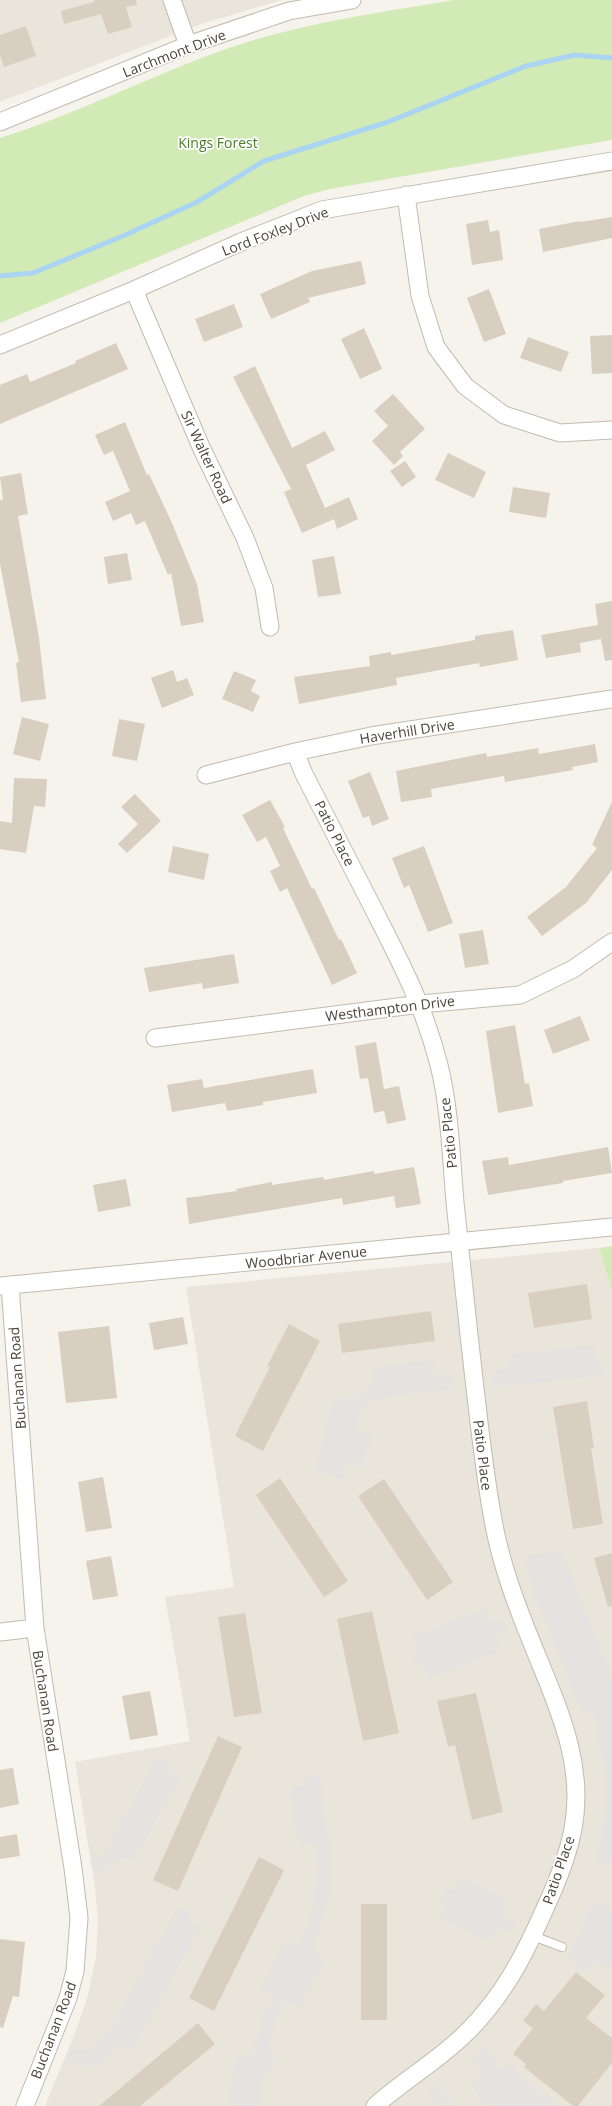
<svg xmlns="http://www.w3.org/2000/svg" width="612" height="2106" viewBox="0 0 612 2106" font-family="'Open Sans',sans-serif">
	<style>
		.residential { fill: #eae5da }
		.green { fill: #d2eab5 }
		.parking { fill: #e5e3e0 }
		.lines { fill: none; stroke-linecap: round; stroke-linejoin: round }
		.stream { stroke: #a9d4f2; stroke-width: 5 }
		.building { fill: #d8cfc1 }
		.lane-casing { stroke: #c2bbae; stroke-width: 10 }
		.street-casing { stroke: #c2bbae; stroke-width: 19 }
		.lane { stroke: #fff; stroke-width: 8 }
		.street { stroke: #fff; stroke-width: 17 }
		.labels { text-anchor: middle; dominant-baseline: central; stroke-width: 3.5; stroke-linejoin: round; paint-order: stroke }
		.street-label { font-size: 14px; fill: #4b4439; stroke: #fff }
		.park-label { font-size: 14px; fill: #4a7f2a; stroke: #fff }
	</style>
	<rect width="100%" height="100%" fill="#f6f3ec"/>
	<path class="residential" d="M0,0H282L201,24L0,102Z
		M599,1248L612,1292V2106H45L77,2028L88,1995L96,1957L98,1921L95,1888L75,1762L190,1741L165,1597L234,1587L186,1287Z"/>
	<path class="green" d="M454,0H612V140L330,189L304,196L0,323V138C71,116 138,82 207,56C287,25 371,14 454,0Z
		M612,1246V1291L599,1248Z"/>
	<path class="parking" d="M594,1345L596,1359L599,1362H604L605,1376L495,1387L493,1371L502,1370L507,1367L511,1354Z
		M434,1360L436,1373L439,1375L453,1373L454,1389L381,1398L373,1402L364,1408L359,1419L358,1427L360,1431L372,1433L363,1468L350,1465L347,1467L344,1479L314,1472L334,1397L352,1399L364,1388L371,1386L374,1383L372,1367Z
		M561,1550L612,1675V1860L609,1866L597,1863L606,1800L604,1768L593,1714L590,1712L582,1714L535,1595L523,1556Z
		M484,1608L489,1619L493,1621L503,1618L507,1630L498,1635L497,1639L501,1650L428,1679L423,1667L420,1665L416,1667L411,1653L416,1651L418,1647L413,1636Z
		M157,1757L170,1765L169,1769L181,1777L133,1862L124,1858L120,1859L106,1870L94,1873L91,1859L104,1854Z
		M319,1774L329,1842L331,1869L329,1894L325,1914L312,1950L314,1953L326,1959L300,2008L287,2002L283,2004L276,2022L268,2051L279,2061L264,2078L262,2082L261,2106H230L233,2072L236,2054L252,2055L263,2018L272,1998L271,1994L260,1989L285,1939L296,1944H300L312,1911L317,1869L315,1847L312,1843L298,1845L289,1788L305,1786L304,1777Z
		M460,1877L509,1900L504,1911L505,1915L517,1922L510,1934L499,1929L495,1930L490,1942L439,1919L444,1907V1903L439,1901L445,1888L451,1890L454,1889Z
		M593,1901L612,1909V1966L609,1970L596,1961L586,1975L576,1968L574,1964L567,1960Z
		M178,1906L191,1913L189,1920L201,1927L133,2050L122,2044L118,2046L111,2056L90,2067L65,2065L70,2048L79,2051L91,2049L105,2038Z
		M486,2044L498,2068L503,2069L514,2064L520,2075L559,2106H484L470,2083L480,2078L481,2074L471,2057Z
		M439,2082L446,2094L461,2106H439L427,2091Z"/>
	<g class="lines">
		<path class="stream" d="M0,276L33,273L123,236L197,202L264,161L388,122L526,66L575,55L612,58"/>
	</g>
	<path class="building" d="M94,0H136L137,5L126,7L132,27L108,34L101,14L64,24L61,11L94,2Z
		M26,26L36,56L4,67L0,55V35Z
		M612,217V238L543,252L539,229L580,221L581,222Z
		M488,220L490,232L499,230L503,260L472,265L466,224Z
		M361,261L366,284L308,298L310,302L271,319L260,294L312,271Z
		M489,289L506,334L484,342L467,298Z
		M234,304L243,327L204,342L195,319Z
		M364,328L382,369L360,379L341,339Z
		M612,335V373L592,374L590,336Z
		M528,337L569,352L561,372L520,358Z
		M116,343L128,369L0,424V385L27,374L30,382L76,363L75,361Z
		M255,366L292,448L325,431L335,450L306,465L325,508L349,497L358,519L337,529L334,519L302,533L284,492L291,489L233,377Z
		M393,394L425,429L400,452L403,456L394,465L372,441L388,426L374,411Z
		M125,422L147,475L149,474L172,523L197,584L204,622L181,626L171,573L168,575L145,521L136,525L131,513L113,521L105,502L130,491L113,451L104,455L95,435Z
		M448,453L486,472L474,498L435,480Z
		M405,461L416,477L402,487L390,471Z
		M21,473L28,514L18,516L39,638L46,699L21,702L16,663L19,662L0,564V500H3L0,477Z
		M513,487L550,493L546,518L509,512Z
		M127,553L132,580L108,584L104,557Z
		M334,556L341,594L318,597L312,560Z
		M612,601V660L605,661L601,639L580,643L581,652L546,658L541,635L598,625L595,604Z
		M513,630L518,660L480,667L479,663L396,678L397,685L299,704L294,677L370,666L369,656L391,652V655L475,640V636Z
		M173,670L177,682L187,678L194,695L162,708L151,678Z
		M234,671L256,680L251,691L260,696L253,712L222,699Z
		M22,717L49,724L40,761L13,754Z
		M119,719L145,724L137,761L112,756Z
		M595,744L598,762L572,767L573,770L505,782L504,776L431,789L432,797L401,802L396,771L486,753L487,757L538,748L539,754Z
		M370,772L389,819L372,826L369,816L363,818L348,781Z
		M14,778L47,779L45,807L34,806L26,853L0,849V821L12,823Z
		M135,794L161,821L127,853L118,844L138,824L121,807Z
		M270,800L285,827L283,828L312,889L314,888L339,940L341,939L357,973L332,985L287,888L280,892L270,871L280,866L266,837L257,842L242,815Z
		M612,802V870L586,903L542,936L527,917L566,887L597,848L592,845Z
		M173,846L209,854L204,880L168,872Z
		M424,846L453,923L428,932L409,885L404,888L392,858Z
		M483,930L489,964L465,968L459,934Z
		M234,954L239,983L203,989L202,983L149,992L144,968Z
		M580,1016L590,1040L553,1054L544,1030Z
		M515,1025L525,1084L529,1083L533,1106L498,1113L486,1031Z
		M376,1042L384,1089L399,1086L406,1120L387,1124L384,1111L374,1113L368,1078L360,1079L355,1046Z
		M313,1069L317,1093L263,1102V1105L227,1111L225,1103L172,1112L167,1085L202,1079L204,1088Z
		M608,1147L612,1173L563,1181V1183L488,1195L482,1161L508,1157L509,1165Z
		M414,1167L421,1204L396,1208L394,1196L343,1205L342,1198L189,1224L186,1198L237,1191L236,1189L272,1182V1185L323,1177L324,1180L374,1171V1174Z
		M126,1179L131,1206L98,1212L93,1185Z
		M587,1284L592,1319L534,1328L528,1293Z
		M431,1311L435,1341L342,1353L338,1324Z
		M183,1317L188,1344L154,1350L149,1323Z
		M289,1324L320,1341L263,1451L235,1436L270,1367L267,1366Z
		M109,1326L117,1398L66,1403L58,1332Z
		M587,1401L594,1448H591L603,1524L573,1529L553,1407Z
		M103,1477L112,1528L86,1532L78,1482Z
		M280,1478L348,1581L324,1597L256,1495Z
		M384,1479L453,1582L427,1600L358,1496Z
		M612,1553V1606L608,1607L594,1558Z
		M111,1556L118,1596L93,1600L86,1561Z
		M372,1611L399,1733L363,1741L337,1619Z
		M245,1613L262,1713L234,1717L218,1617Z
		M150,1691L158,1735L130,1740L122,1696Z
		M476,1693L503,1812L472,1820L455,1745L448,1747L437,1701Z
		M218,1736L242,1747L178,1891L153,1880Z
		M13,1768L19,1804L0,1808V1770Z
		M17,1834L20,1856L0,1859V1837Z
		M259,1857L284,1870L214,2011L189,1998Z
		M361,1904H387V2020H361Z
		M0,1939L25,1942L19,1997L13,1996L3,2028L0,2027Z
		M576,1972L605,1995L586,2018L612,2038V2063L578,2106H573L524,2067L526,2064L513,2054L533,2028L523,2021L536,2004L544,2011Z
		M198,2023L215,2044L140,2106H99Z"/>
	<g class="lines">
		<g class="lane-casing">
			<path id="lane" d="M533,1936L562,1947"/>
		</g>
		<g class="street-casing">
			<path id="street" d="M172,0L188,45
				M0,122L188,45L289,11L352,0
				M406,195L420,296L436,347L465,386L504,415L560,433L612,430
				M134,290L201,447L245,538L264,588L270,627
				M0,345L134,290L241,242L322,210L612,161
				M295,752L304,774C327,819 351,865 374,910C401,963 424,1006 439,1065C450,1109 451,1157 455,1202C462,1270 469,1338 477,1405C482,1449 487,1492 496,1535C505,1576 520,1614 536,1653C559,1710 585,1765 573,1829C568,1855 558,1880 547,1904C526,1952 504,1996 466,2033C438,2061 404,2080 375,2106
				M206,775L295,752L371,736L612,699
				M155,1038L421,1004L520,995L573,969L612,942
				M10,1285L35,1628L73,1868L79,1918L75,1971L68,1998L25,2106
				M0,1286L612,1227
				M0,1632L35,1628"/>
		</g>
		<use href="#lane" class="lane"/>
		<use href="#street" class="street"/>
	</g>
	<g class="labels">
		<g class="street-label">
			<text transform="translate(174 53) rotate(-21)">Larchmont Drive</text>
			<text transform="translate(275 231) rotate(-21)">Lord Foxley Drive</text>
			<text transform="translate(207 457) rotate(65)">Sir Walter Road</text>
			<text transform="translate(407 731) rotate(-9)">Haverhill Drive</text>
			<text transform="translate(335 833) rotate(63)">Patio Place</text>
			<text transform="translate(390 1008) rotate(-7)">Westhampton Drive</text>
			<text transform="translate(448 1133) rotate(-96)">Patio Place</text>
			<text transform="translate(306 1257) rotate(-6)">Woodbriar Avenue</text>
			<text transform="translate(17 1378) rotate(-94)">Buchanan Road</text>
			<text transform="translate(483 1455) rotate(83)">Patio Place</text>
			<text transform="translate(46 1701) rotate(81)">Buchanan Road</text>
			<text transform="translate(558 1870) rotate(-71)">Patio Place</text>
			<text transform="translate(53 2030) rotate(-69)">Buchanan Road</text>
		</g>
		<g class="park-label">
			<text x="218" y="142">Kings Forest</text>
		</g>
	</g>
</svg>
